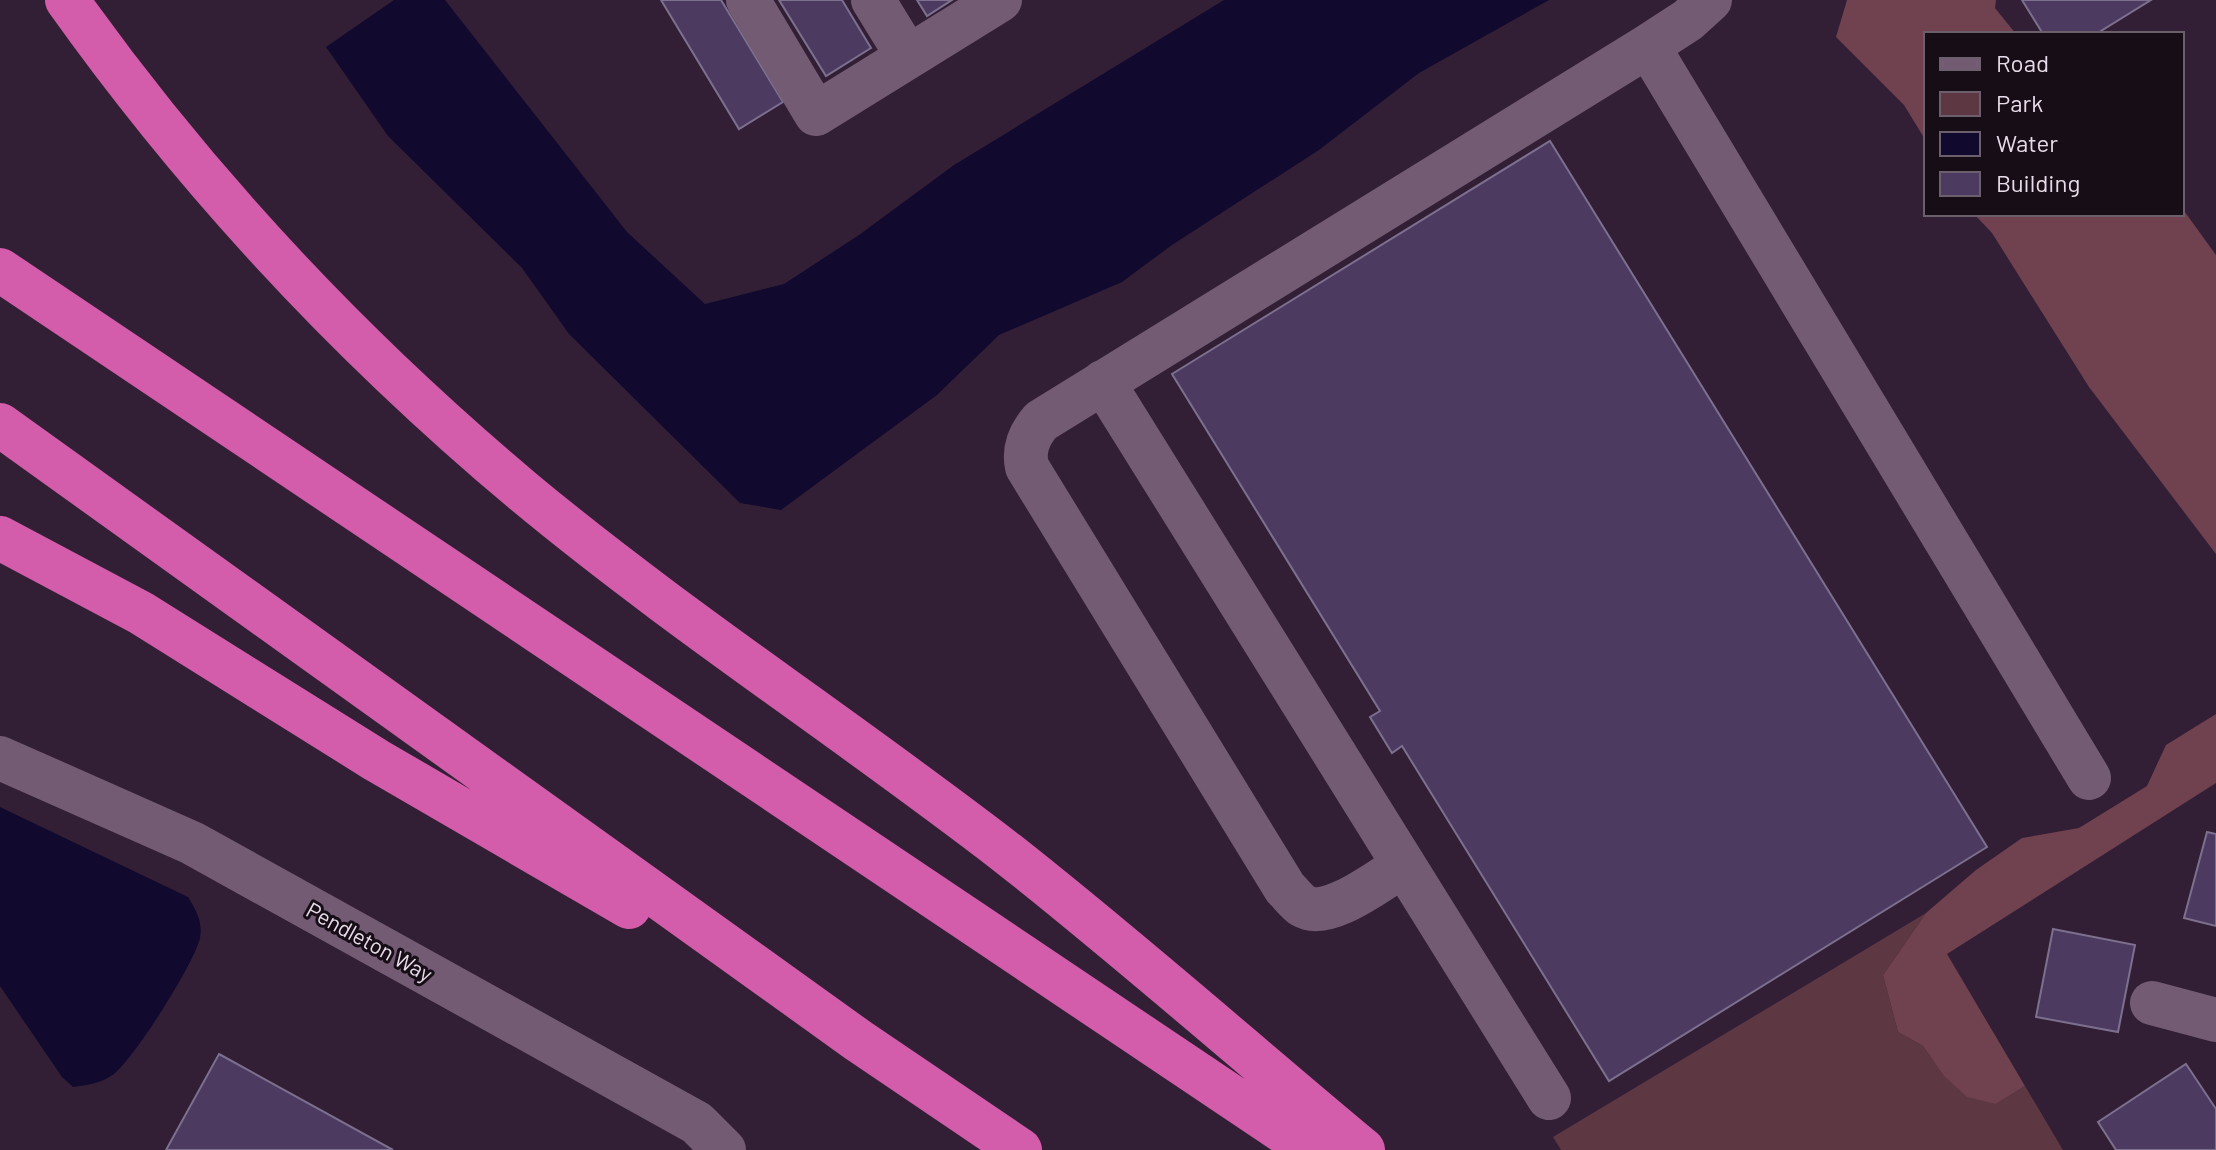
<svg xmlns="http://www.w3.org/2000/svg" width="2216" height="1150" viewBox="0 0 2216 1150" font-family="Barlow,sans-serif">
	<style>
		.green { fill: #5d3742 }
		.forest { fill: #70414f }
		.water { fill: #110a2e }
		.building { fill: #4c3a61; stroke: #7d708e; stroke-width: 2 }
		.lines { fill: none; stroke-linecap: round; stroke-linejoin: round }
		.minor { stroke: #735b74; stroke-width: 44 }
		.highway { stroke: #d35cab; stroke-width: 44 }
		.labels { text-anchor: middle; dominant-baseline: central; stroke-width: 6; stroke-linejoin: round; paint-order: stroke }
		.street-label { font-size: 22px; fill: #e8dbe9; stroke: #160d17 }
	</style>
	<rect width="100%" height="100%" fill="#331f35"/>
	<path class="green" d="M1926,913L1883,975L1898,1032L1923,1046L1943,1075L1996,1104L2025,1086L2063,1150H1561L1553,1137Z"/>
	<path class="forest" d="M1847,0H1996L1995,8L2016,34H1926V141L1904,105L1836,37Z
		M2182,208L2216,255V554L2089,387L1992,233L1974,214H2182Z
		M2216,714V783L1947,954L2025,1086L1996,1104L1967,1097L1943,1075L1923,1046L1898,1032L1883,975L1926,913L1976,870L2022,838L2079,828L2147,786L2166,745Z"/>
	<path class="water" d="M394,0H445L627,232L705,304L784,284L859,235L954,165L1224,0H1549L1419,73L1319,150L1172,245L1122,282L999,335L937,395L781,510L740,503L569,334L522,268L388,136L326,47Z
		M0,807L188,897C196,910 203,922 200,938C194,964 135,1057 114,1074C103,1083 87,1085 73,1087L62,1077L0,986Z"/>
	<path class="building" d="M661,0H721L783,102L739,129Z
		M779,0H842L871,48L826,76Z
		M917,0H952L927,16Z
		M2022,0H2151L2096,34H2043Z
		M1550,141L1987,847L1609,1081L1402,746L1392,753L1370,717L1380,711L1172,374Z
		M2207,832L2216,834V926L2184,918Z
		M2053,929L2135,945L2118,1032L2036,1017Z
		M219,1054L393,1150H166Z
		M2186,1064L2216,1109V1150H2116L2098,1122Z"/>
	<g class="lines">
		<path class="minor" d="M748,0L816,114L1000,0
			M873,0L908,57
			M1648,46L2089,778
			M1103,382L1549,1098
			M0,758L192,843L697,1123L724,1150
			M1404,865C1381,879 1328,921 1303,906C1297,902 1291,894 1285,888L1027,467C1023,449 1029,435 1041,421L1648,46L1688,20L1710,0
			M2152,1003L2216,1020"/>
		<path class="highway" d="M67,0C198,184 351,347 524,492C678,620 848,730 1007,853C1128,948 1244,1051 1363,1150
			M0,270L1311,1150
			M0,425L859,1041L1020,1150
			M0,538L141,613L376,760L629,907"/>
	</g>
	<g class="labels">
		<g class="street-label">
			<text transform="translate(370 941) rotate(29)">Pendleton Way</text>
		</g>
	</g>
	<rect x="1924" y="32" width="260" height="184" fill="#160d17" stroke="#6a5f6b" stroke-width="2"/>
	<rect x="1940" y="58" width="40" height="12" fill="#735b74" stroke="#6a5f6b" stroke-width="2"/>
	<text x="1996" y="72" font-size="24" fill="#e8dbe9">Road</text>
	<rect x="1940" y="92" width="40" height="24" fill="#5d3742" stroke="#6a5f6b" stroke-width="2"/>
	<text x="1996" y="112" font-size="24" fill="#e8dbe9">Park</text>
	<rect x="1940" y="132" width="40" height="24" fill="#110a2e" stroke="#6a5f6b" stroke-width="2"/>
	<text x="1996" y="152" font-size="24" fill="#e8dbe9">Water</text>
	<rect x="1940" y="172" width="40" height="24" fill="#4c3a61" stroke="#6a5f6b" stroke-width="2"/>
	<text x="1996" y="192" font-size="24" fill="#e8dbe9">Building</text>
</svg>
